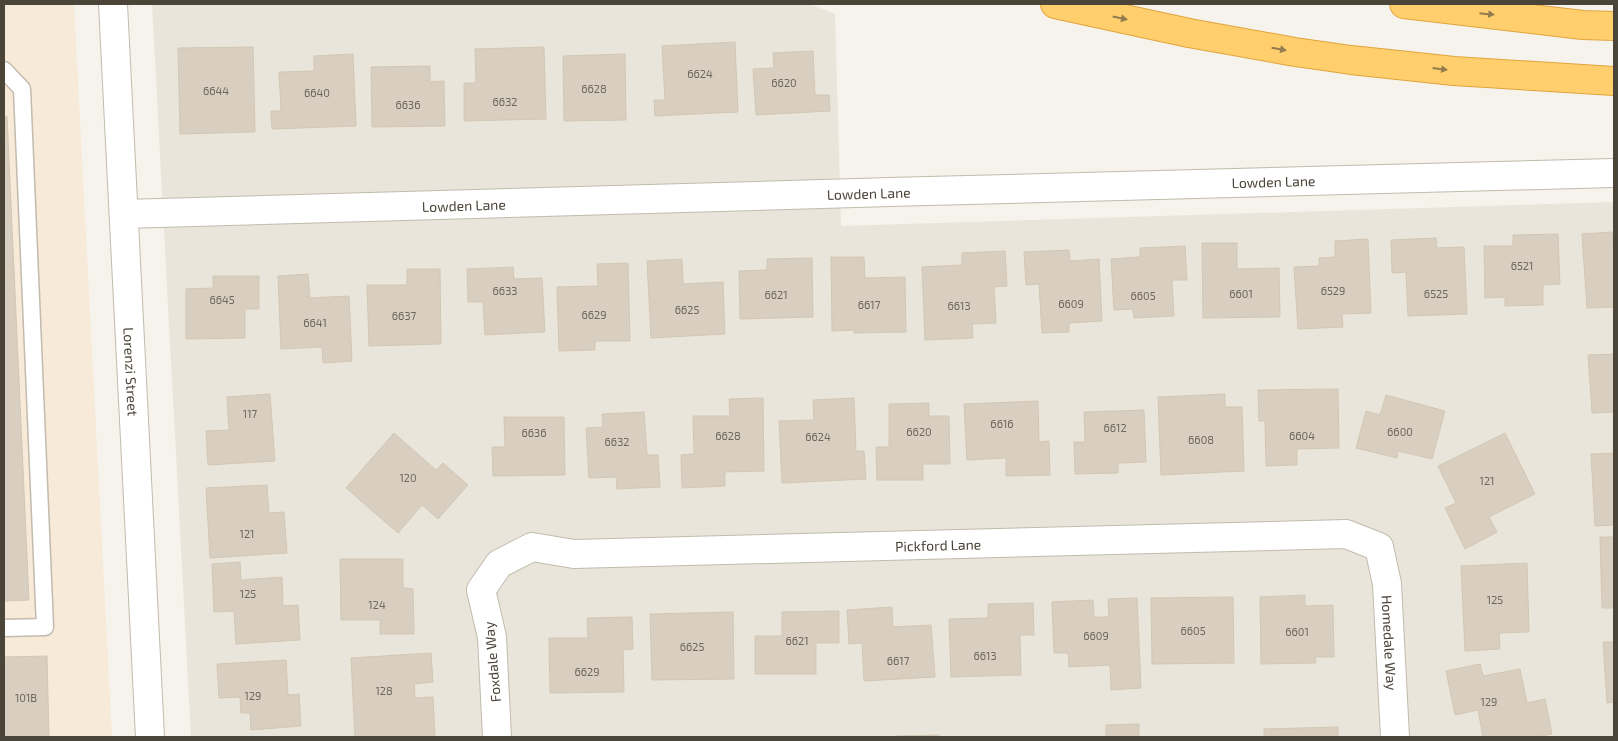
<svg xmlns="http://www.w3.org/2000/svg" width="1618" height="741" viewBox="0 0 1618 741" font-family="'Exo 2',sans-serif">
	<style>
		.residential { fill: #eae5da }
		.commercial { fill: #f7ead8 }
		.building { fill: #d8cfc1; stroke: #d3c7b4 }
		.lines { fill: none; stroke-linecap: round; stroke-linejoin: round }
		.service-casing { stroke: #c2bbae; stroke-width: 19 }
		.minor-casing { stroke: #c2bbae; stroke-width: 30 }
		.tertiary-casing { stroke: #c2bbae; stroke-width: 30 }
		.motorway-casing { stroke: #e0a43c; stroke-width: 30 }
		.service { stroke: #fff; stroke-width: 16 }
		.minor { stroke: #fff; stroke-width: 28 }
		.tertiary { stroke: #fff; stroke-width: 28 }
		.motorway { stroke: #ffcf6e; stroke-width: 28 }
		.oneway { fill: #937c4e }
		.labels { text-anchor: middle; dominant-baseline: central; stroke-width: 4.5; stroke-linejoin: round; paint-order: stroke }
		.number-label { font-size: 11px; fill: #6e675b }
		.street-label { font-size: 14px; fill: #4b4439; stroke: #fff }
	</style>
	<rect width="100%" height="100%" fill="#f6f3ec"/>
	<path class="residential" d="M152,4H810L835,14L841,226L1614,202V737H191Z"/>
	<path class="commercial" d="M4,4H74L112,737H4Z"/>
	<path class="building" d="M735,42L738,112L655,116L654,100H665L662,46Z
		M253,47L255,132L180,134L178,48Z
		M544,47L546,119L464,121V83H476L475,49Z
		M813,51L815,95H829L830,111L756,115L753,69L774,68L773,53Z
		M353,54L356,126L272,129L271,111H281L279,72L314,71V56Z
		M625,54L626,120L564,121L563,56Z
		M430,66V82L444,81L445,126L372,127L371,67Z
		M7,116L29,600L4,601V117Z
		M1612,232L1614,254V307L1587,308L1582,234Z
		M1558,234L1560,284L1543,285V305L1505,306V297L1485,298L1484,246H1513V235Z
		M1436,238L1437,248L1464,247L1467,314L1408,316L1406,272L1392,273L1391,240Z
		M1368,239L1371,313L1342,314L1343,327L1298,329L1294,267L1319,266V258L1335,257V241Z
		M1202,243H1237V269L1279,268L1280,317L1203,318Z
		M1185,246L1187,280H1172L1174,316L1134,318L1133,309L1114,310L1111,259L1140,257V248Z
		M1069,250L1070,261L1099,259L1102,321L1069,323V332L1042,333L1039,284L1026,285L1024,252Z
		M1005,251L1007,286L994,287L996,323L972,324L973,338L925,340L922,267L962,265V253Z
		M831,257H864L865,278L905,277L906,332L854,333V330L832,331Z
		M812,258L813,317L740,319L739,271L767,270V259Z
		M682,259L683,284L723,282L725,334L651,338L647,261Z
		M628,263L630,341H595V350L559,351L557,287L598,286L597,264Z
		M513,267L514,279L542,278L545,332L485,335L483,302H468L467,269Z
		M407,269H440L441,344L369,346L367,285H407Z
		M308,274L310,298L349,296L352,361L323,363L322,347L281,349L278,276Z
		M213,276H259V309H245V338L186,339V289L213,288Z
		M1614,354V412L1592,413L1588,355Z
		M1338,389L1339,448L1297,449V465L1266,466L1265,421H1259L1258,390Z
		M270,394L275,461L208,465L206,431L229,430L227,397Z
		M1225,394V407H1242L1244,471L1161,475L1158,397Z
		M1386,395L1445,411L1432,459L1398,451L1397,458L1356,448L1366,411L1380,415Z
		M763,398L764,471L725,472V486L682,488L681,455L694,454L693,416H730L729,399Z
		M854,398L856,451H864L866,479L782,483L779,421L814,420L813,400Z
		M1038,401L1039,442L1049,441L1050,475L1006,476V458L967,460L964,404Z
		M929,403V416H949L950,464H923V480H877L876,447H889V404Z
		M1144,410L1146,462L1118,463V473L1075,474L1074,442H1085L1084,412Z
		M644,412L647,455H658L660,487L617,489L616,477L589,478L586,428L603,427L602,414Z
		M504,417H564L565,475L493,476L492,447H505Z
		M394,433L436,470L443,463L468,485L438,519L422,505L398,533L346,488Z
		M1505,433L1535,494L1489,517L1497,532L1465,549L1445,508L1456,503L1438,466Z
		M1614,453V525L1595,526L1591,454Z
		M267,485L269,513L284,512L287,553L210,558L206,488Z
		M1600,537H1614V608H1602Z
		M340,559H403V588L413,589L414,634H380V620H341Z
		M240,562L241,580L282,577L283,606L298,605L300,640L236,644L234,611L214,612L212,564Z
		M1527,563L1529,632L1499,633L1500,649L1465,651L1461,566Z
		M1305,595V606L1333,605L1334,657H1315L1316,663L1261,664L1260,597Z
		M1233,597L1234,663L1152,664L1151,598Z
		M1137,598L1141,688L1111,690L1110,665L1069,667L1068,653H1054L1052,602L1093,600L1094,617H1109L1108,599Z
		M1033,603L1034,635H1020L1021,675L951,677L949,619L988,618V604Z
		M892,607L893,627L931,625L935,677L864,681L862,643L849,644L847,610Z
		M839,611V643H816V674H755V636H782V612Z
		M733,612L734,679L652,680L650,614Z
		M632,617L633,649L623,650L624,692L550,693L549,638H588L587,618Z
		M1603,642H1614V702L1607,703Z
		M431,653L433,682L414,684L415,698L433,697L435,737H355L351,658Z
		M47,656L49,737H4V657Z
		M286,660L288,695L299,694L301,726L251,730L250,713H241L240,697L219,698L217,664Z
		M1480,664L1483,676L1520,669L1527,703L1545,699L1552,734L1535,737H1483L1478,710L1455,715L1446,671Z
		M1139,724V737H1106V725Z
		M1338,727V737H1264V729Z
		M939,735V737H896V736Z"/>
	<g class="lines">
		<g class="service-casing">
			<path id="service" d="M4,70L22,89L45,627L4,628"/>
		</g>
		<g class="minor-casing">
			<g id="minor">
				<path id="s1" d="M124,214C621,202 1117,183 1614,173"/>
				<path id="s2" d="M497,737L492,637L481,590L499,564L532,547L574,554L1346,534L1379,547L1387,584L1395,737"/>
			</g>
		</g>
		<g class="tertiary-casing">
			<g id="tertiary">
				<path id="s3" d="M113,4L150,737"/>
			</g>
		</g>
		<g class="motorway-casing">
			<path id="motorway" d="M1055,4L1189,33L1295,52L1351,60L1454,71L1614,81
				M1404,4L1583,25L1614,26"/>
		</g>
		<use href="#service" class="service"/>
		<use href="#minor" class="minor"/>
		<use href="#tertiary" class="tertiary"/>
		<use href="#motorway" class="motorway"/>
	</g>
	<defs><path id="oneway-solid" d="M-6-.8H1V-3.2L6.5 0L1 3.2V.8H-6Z" transform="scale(1.25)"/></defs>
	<g class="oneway">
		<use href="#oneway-solid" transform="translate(1487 14) rotate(6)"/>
		<use href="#oneway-solid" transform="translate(1120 18) rotate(12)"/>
		<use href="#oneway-solid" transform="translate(1279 49) rotate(10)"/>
		<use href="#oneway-solid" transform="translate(1440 69) rotate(7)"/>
	</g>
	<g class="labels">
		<g class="number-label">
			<text x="700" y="73">6624</text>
			<text x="784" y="82">6620</text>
			<text x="594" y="88">6628</text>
			<text x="216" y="90">6644</text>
			<text x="317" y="92">6640</text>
			<text x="505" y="101">6632</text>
			<text x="408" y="104">6636</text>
			<text x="1522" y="265">6521</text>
			<text x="505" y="290">6633</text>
			<text x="1333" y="290">6529</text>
			<text x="1241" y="293">6601</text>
			<text x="1436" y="293">6525</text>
			<text x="776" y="294">6621</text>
			<text x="1143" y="295">6605</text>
			<text x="222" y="299">6645</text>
			<text x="1071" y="303">6609</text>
			<text x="869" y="304">6617</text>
			<text x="959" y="305">6613</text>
			<text x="687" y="309">6625</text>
			<text x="594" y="314">6629</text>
			<text x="404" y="315">6637</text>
			<text x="315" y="322">6641</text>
			<text x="250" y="413">117</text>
			<text x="1002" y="423">6616</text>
			<text x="1115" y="427">6612</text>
			<text x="919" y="431">6620</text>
			<text x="1400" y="431">6600</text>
			<text x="534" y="432">6636</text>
			<text x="728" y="435">6628</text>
			<text x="1302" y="435">6604</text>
			<text x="818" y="436">6624</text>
			<text x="1201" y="439">6608</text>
			<text x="617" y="441">6632</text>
			<text x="408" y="477">120</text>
			<text x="1487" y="480">121</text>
			<text x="247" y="533">121</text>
			<text x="248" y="593">125</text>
			<text x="1495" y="599">125</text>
			<text x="377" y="604">124</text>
			<text x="1193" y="630">6605</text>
			<text x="1297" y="631">6601</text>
			<text x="1096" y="635">6609</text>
			<text x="797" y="640">6621</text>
			<text x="692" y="646">6625</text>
			<text x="985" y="655">6613</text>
			<text x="898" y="660">6617</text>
			<text x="587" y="671">6629</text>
			<text x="384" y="690">128</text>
			<text x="253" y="695">129</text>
			<text x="26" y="697">101B</text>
			<text x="1489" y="701">129</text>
		</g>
		<g class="street-label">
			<text stroke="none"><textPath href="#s1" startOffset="1150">Lowden Lane</textPath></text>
			<text stroke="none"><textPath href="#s1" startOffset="745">Lowden Lane</textPath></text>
			<text stroke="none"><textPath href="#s1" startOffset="340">Lowden Lane</textPath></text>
			<text stroke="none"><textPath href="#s3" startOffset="368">Lorenzi Street</textPath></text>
			<text stroke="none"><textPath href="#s2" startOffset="624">Pickford Lane</textPath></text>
			<text stroke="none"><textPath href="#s2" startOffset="1164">Homedale Way</textPath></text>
			<text transform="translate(492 662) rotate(-95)">Foxdale Way</text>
		</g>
	</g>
	<rect width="1618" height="741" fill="none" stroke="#4b4439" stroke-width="10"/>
</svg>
